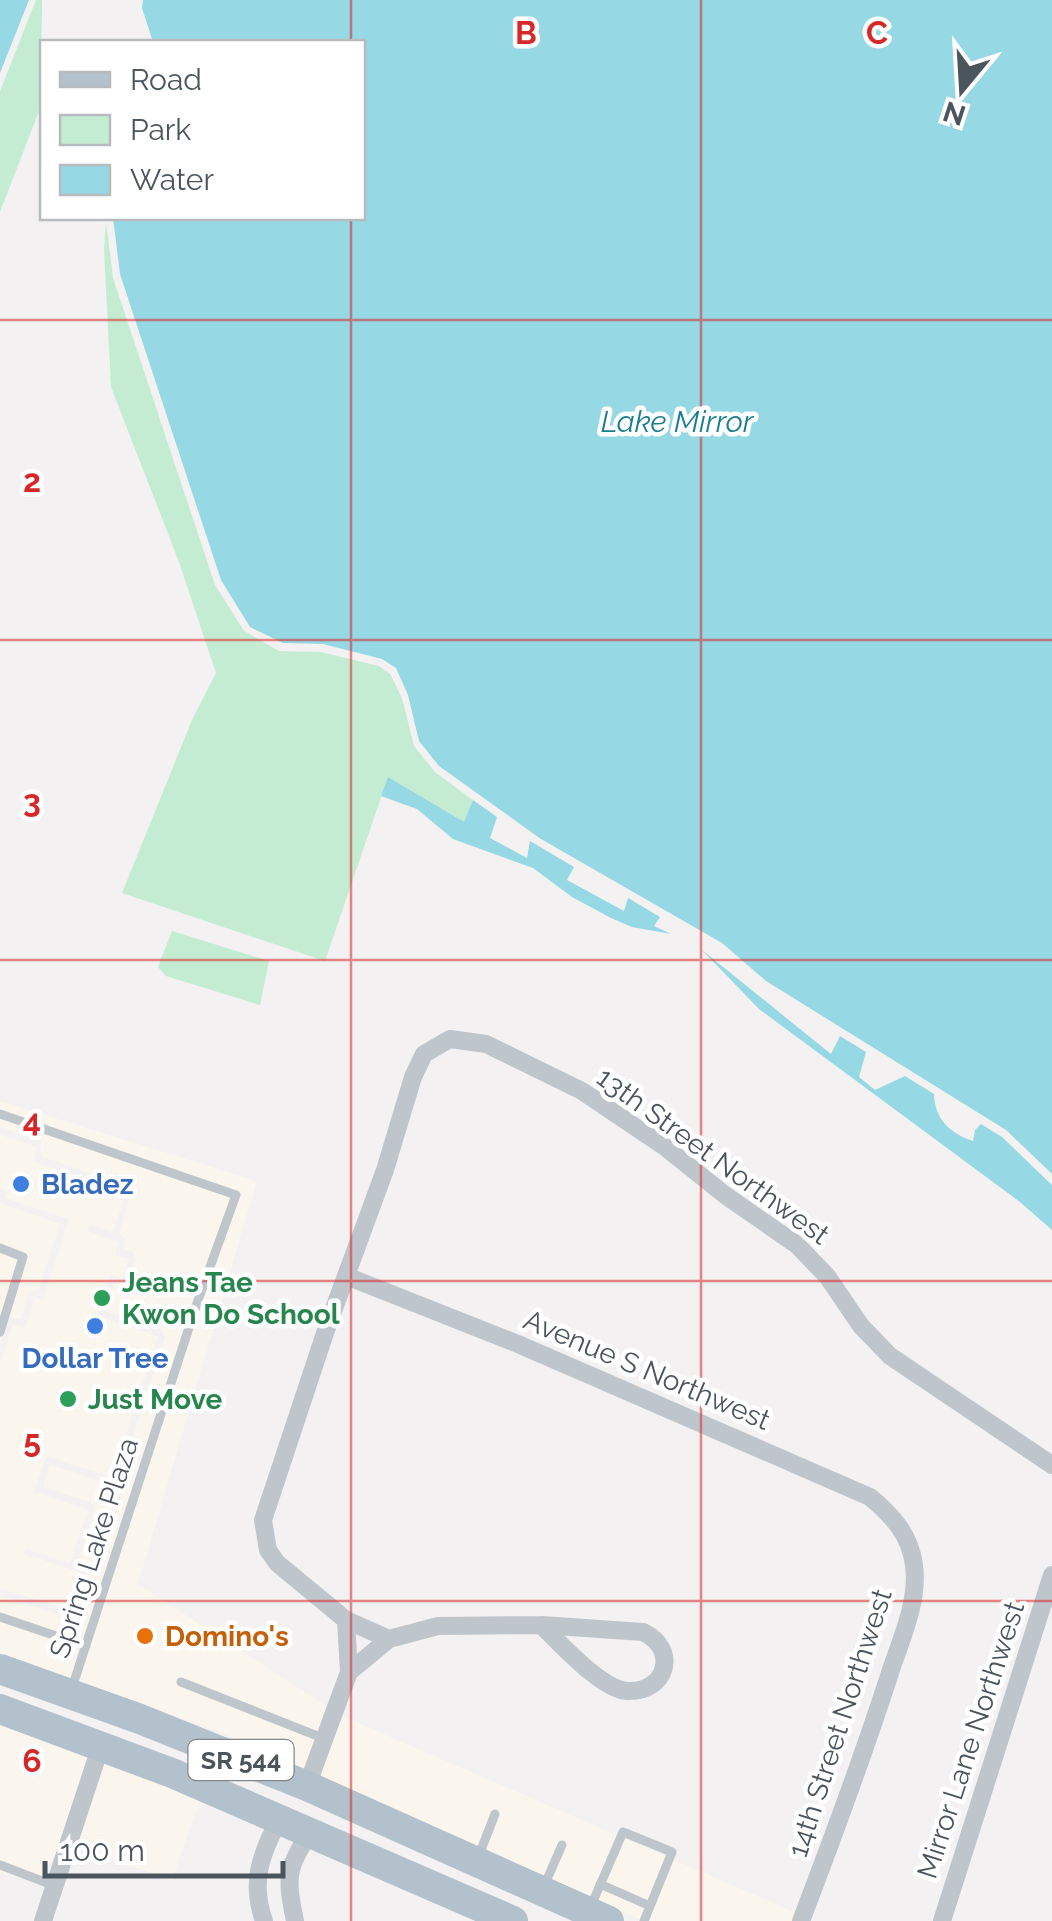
<svg xmlns="http://www.w3.org/2000/svg" width="1052" height="1921" viewBox="0 0 1052 1921" font-family="Raleway,sans-serif">
	<style>
		.commercial { fill: #fbf6ed }
		.green { fill: #c4ecd2 }
		.water { fill: #96d8e4 }
		.lines { fill: none; stroke-linecap: round; stroke-linejoin: round }
		.service { stroke: #bec6cc; stroke-width: 9 }
		.minor { stroke: #bec6cc; stroke-width: 18 }
		.primary { stroke: #b3c1cc; stroke-width: 30 }
		.grid { fill: none; stroke: #d62828; stroke-width: 2.5; stroke-opacity: 0.55 }
		.shop-dot { fill: #3f7fe0; stroke: #fff; stroke-width: 4 }
		.leisure-dot { fill: #2e9e5b; stroke: #fff; stroke-width: 4 }
		.food-dot { fill: #e8710a; stroke: #fff; stroke-width: 4 }
		.labels { text-anchor: middle; dominant-baseline: central; stroke-width: 9; stroke-linejoin: round; paint-order: stroke }
		.shield { fill: #fff; stroke: #80888e; stroke-width: 2.5 }
		.shield-label { font-size: 25px; font-weight: bold; fill: #4a555d }
		.street-label { font-size: 28px; fill: #4a555d; stroke: #fff }
		.shop-label { font-size: 28px; font-weight: bold; fill: #366cbe; stroke: #fff; text-anchor: start }
		.leisure-label { font-size: 28px; font-weight: bold; fill: #27864d; stroke: #fff; text-anchor: start }
		.food-label { font-size: 28px; font-weight: bold; fill: #c56008; stroke: #fff; text-anchor: start }
		.water-label { font-size: 30px; font-style: italic; fill: #1a7e91; stroke: #fff }
		.grid-label { font-size: 32px; text-anchor: middle; font-weight: bold; fill: #d62828; stroke: #fff; stroke-width: 9; stroke-linejoin: round; paint-order: stroke }
	</style>
	<rect width="100%" height="100%" fill="#f3f1f1"/>
	<path class="commercial" d="M0,1101L257,1181L138,1584L328,1707L305,1770L225,1734L0,1653V1596L67,1617L74,1612L86,1574L84,1566L78,1563L95,1507L90,1502L43,1487L50,1465L110,1484L118,1481L165,1336L161,1329L106,1311L114,1284L127,1285L136,1262L134,1253L124,1249L125,1239L119,1234L132,1188L41,1156V1141L0,1127Z
		M0,1135L37,1147L33,1162L126,1192L113,1232L90,1224L87,1231L119,1242L115,1255L129,1259L123,1279L110,1275L97,1316L158,1336L112,1477L46,1456L34,1492L88,1510L70,1563L26,1549L24,1554L79,1572L67,1610L0,1588V1364L13,1324L25,1328L35,1298L43,1300L69,1219L5,1198L7,1191L0,1189Z
		M0,1203L60,1224L38,1290L29,1293L21,1319L9,1318L0,1342Z
		M342,1716L796,1913L793,1921H643L320,1776Z
		M0,1723L90,1756L57,1853L38,1883L0,1872Z
		M105,1762L201,1797L172,1880L77,1847Z"/>
	<path class="green" d="M36,0H42L41,106L0,212V91Z
		M106,222L113,278L215,585L244,631L279,651L321,652L379,666L390,674L402,698L414,746L435,772L473,800L465,823L388,777L325,961L122,893L192,720L216,673L179,562L111,387L104,249Z
		M172,931L269,961L260,1005L166,976L158,967Z"/>
	<path class="water" d="M0,0H29L0,73Z
		M143,0H1052V1174L1006,1130L766,981L722,943L541,839L439,766L419,741L408,695L396,668L382,659L323,644L283,643L250,627L221,580L120,274L113,218H362V42H153L142,8Z
		M388,777L464,822L473,800L497,817L490,838L527,858L530,841L574,867L567,880L624,911L628,898L660,917L654,926L671,934L632,927L611,918L572,897L533,868L453,839L417,809L381,796Z
		M702,950L831,1054L840,1036L866,1052L859,1077L875,1090L905,1076L934,1094C935,1120 950,1133 973,1141L975,1130L981,1124L1002,1137L1052,1185V1230L1020,1202L759,1009Z"/>
	<g class="lines">
		<path class="service" d="M0,1114L236,1195L197,1303L71,1691
			M0,1248L23,1257L0,1332
			M0,1617L86,1646
			M181,1682L325,1739
			M479,1855L495,1814
			M0,1865L55,1886
			M545,1884L562,1845
			M600,1884L650,1906
			M591,1906L623,1832L672,1852L644,1921"/>
		<path class="minor" d="M346,1276L518,1344L870,1497C893,1516 910,1535 914,1565C919,1603 900,1641 889,1676C862,1759 832,1840 801,1921
			M346,1620L389,1639L438,1626L541,1625L643,1632C679,1649 667,1693 627,1691C601,1689 560,1643 541,1625
			M349,1672L389,1639
			M307,1786L349,1672L346,1620L277,1563L268,1550L263,1520L325,1333L385,1170L413,1077L424,1054L450,1039L486,1044L527,1064L582,1091L665,1147L725,1195L797,1245L827,1276L861,1326L890,1356L1052,1465
			M43,1921L101,1745
			M264,1921C250,1882 261,1853 280,1818
			M295,1921C286,1877 286,1869 311,1831
			M942,1921L1052,1575"/>
		<path class="primary" d="M0,1669L140,1719L307,1786L609,1921
			M0,1709L172,1773L513,1921"/>
	</g>
	<path class="grid" d="M351,0V42M701,0V1921M351,218V1921M0,320H1052M0,640H1052M0,960H1052M0,1281H1052M0,1601H1052"/>
	<g class="shop-dot">
		<circle cx="21" cy="1184" r="10"/>
		<circle cx="95" cy="1326" r="10"/>
	</g>
	<g class="leisure-dot">
		<circle cx="102" cy="1298" r="10"/>
		<circle cx="68" cy="1399" r="10"/>
	</g>
	<circle class="food-dot" cx="145" cy="1636" r="10"/>
	<g class="labels">
		<rect class="shield" x="188.5" y="1740" width="105" height="40" rx="8"/>
		<g class="shield-label">
			<text x="241" y="1760">SR 544</text>
		</g>
		<g class="street-label">
			<text transform="translate(713 1156) rotate(36)">13th Street Northwest</text>
			<text transform="translate(647 1370) rotate(23)">Avenue S Northwest</text>
			<text transform="translate(94 1548) rotate(-72)">Spring Lake Plaza</text>
			<text transform="translate(840 1723) rotate(-72)">14th Street Northwest</text>
			<text transform="translate(971 1740) rotate(-72)">Mirror Lane Northwest</text>
		</g>
		<g class="shop-label">
			<text x="41" y="1184">Bladez</text>
			<text x="95" y="1358" text-anchor="middle">Dollar Tree</text>
		</g>
		<g class="leisure-label">
			<text x="122" y="1282">Jeans Tae<tspan x="122" dy="32">Kwon Do School</tspan></text>
			<text x="88" y="1399">Just Move</text>
		</g>
		<g class="food-label">
			<text x="165" y="1636">Domino's</text>
		</g>
		<g class="water-label">
			<text x="677" y="421">Lake Mirror</text>
		</g>
	</g>
	<g class="grid-label">
		<text x="526" y="44">B</text>
		<text x="877" y="44">C</text>
		<text x="32" y="492">2</text>
		<text x="32" y="812">3</text>
		<text x="32" y="1132">4</text>
		<text x="32" y="1452">5</text>
		<text x="32" y="1772">6</text>
	</g>
	<rect x="40" y="40" width="325" height="180" fill="#ffffff" stroke="#b7bbbe" stroke-width="2.5"/>
	<rect x="60" y="72" width="50" height="15" fill="#b3c1cc" stroke="#b7bbbe" stroke-width="2.5"/>
	<text x="130" y="90" font-size="30" fill="#4a555d">Road</text>
	<rect x="60" y="115" width="50" height="30" fill="#c4ecd2" stroke="#b7bbbe" stroke-width="2.5"/>
	<text x="130" y="140" font-size="30" fill="#4a555d">Park</text>
	<rect x="60" y="165" width="50" height="30" fill="#96d8e4" stroke="#b7bbbe" stroke-width="2.5"/>
	<text x="130" y="190" font-size="30" fill="#4a555d">Water</text>
	<g transform="translate(962 90) rotate(198)" stroke="#ffffff" stroke-width="8" paint-order="stroke">
	<path d="M0-8L18 38L0 25L-18 38Z" fill="#4a555d"/>
	<text y="-15" font-size="28" font-weight="bold" text-anchor="middle" fill="#4a555d">N</text>
	</g>
	<path d="M45 1861v15h238v-15" fill="none" stroke="#4a555d" stroke-width="5"/>
	<text x="60" y="1861" font-size="30" fill="#4a555d" stroke="#ffffff" stroke-width="8" paint-order="stroke">100 m</text>
</svg>
